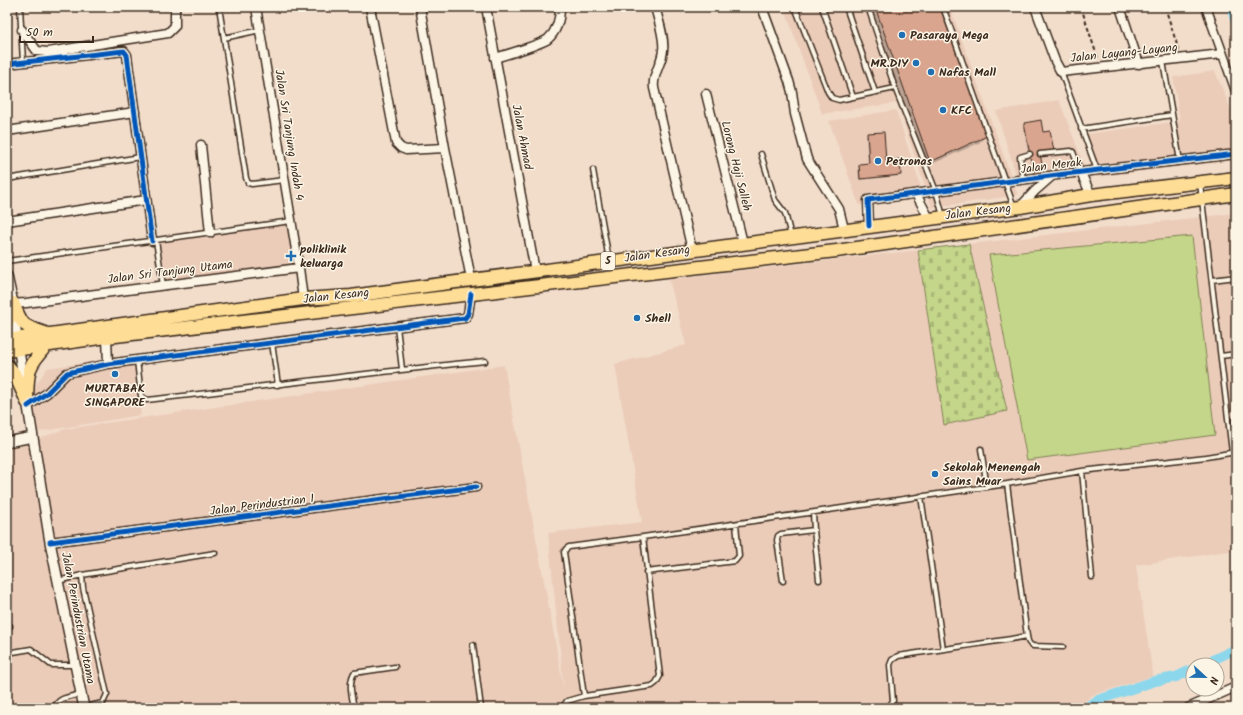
<svg xmlns="http://www.w3.org/2000/svg" width="1243" height="715" viewBox="0 0 1243 715" font-family="Kalam,sans-serif">
	<style>
		.built { fill: #ebccb9 }
		.green { fill: #c4d68a; stroke: #808054 }
		.cemetery { fill: url(#cemetery-stones); stroke: #808054 }
		.shadow { fill: #0003 }
		.lines { fill: none; stroke-linecap: round; stroke-linejoin: round }
		.canal { stroke: #8cd7ec; stroke-width: 10 }
		.building { fill: #daa58f; stroke: #3b2a1e }
		.service-casing { stroke: #3b2a1e; stroke-width: 7 }
		.minor-casing { stroke: #3b2a1e; stroke-width: 11 }
		.tertiary-casing { stroke: #3b2a1e; stroke-width: 12 }
		.primary-casing { stroke: #3b2a1e; stroke-width: 15 }
		.path { stroke: #3b2a1e; stroke-width: 2; stroke-dasharray: 4 3; stroke-linecap: butt }
		.service { stroke: #fcf5e5; stroke-width: 4 }
		.minor { stroke: #fcf5e5; stroke-width: 8 }
		.tertiary { stroke: #fcf5e5; stroke-width: 9 }
		.primary { stroke: #fedd96; stroke-width: 12 }
		.cycleway-casing { stroke: #fcf5e5; stroke-width: 8 }
		.cycleway { stroke: #0057b8; stroke-width: 5 }
		.poi-dot { fill: #1f6fb2; stroke: #fcf5e5; stroke-width: 1.5 }
		.labels { text-anchor: middle; dominant-baseline: central; stroke-width: 3; stroke-linejoin: round; paint-order: stroke }
		.shield { fill: #fcf5e5; stroke: #75675a; stroke-width: 1 }
		.shield-label { font-size: 11px; font-weight: bold; fill: #3b2a1e }
		.poi-label { font-size: 12px; font-weight: bold; fill: #3b2a1e; stroke: #fcf5e5; text-anchor: start }
		.street-label { font-size: 12px; fill: #3b2a1e; stroke: #fcf5e5 }
	</style>
	<defs>
		<pattern id="cemetery-stones" width="16" height="16" patternUnits="userSpaceOnUse"><rect width="16" height="16" fill="#c4d68a"/><path d="M2 7V4a2 2 0 0 1 4 0v3zM10 15v-3a2 2 0 0 1 4 0v3z" fill="#a9b877"/></pattern>
	</defs>
	<rect width="100%" height="100%" fill="#f2ddcb"/>
	<filter id="ink" filterUnits="userSpaceOnUse"><feTurbulence type="fractalNoise" baseFrequency=".025" numOctaves="2"/><feDisplacementMap in="SourceGraphic" scale="8" xChannelSelector="R" yChannelSelector="G"/><feConvolveMatrix kernelMatrix="1 2 1 2 8 2 1 2 1" color-interpolation-filters="sRGB"/></filter>
	<g filter="url(#ink)">
		<path class="built" d="M784,7H950L1018,195L932,208L897,103L822,114Z
			M1215,71L1236,122V160L1096,177L1080,135L1180,121L1173,77Z
			M1059,100L1088,175L1019,184L996,111Z
			M896,110L924,197L859,205L829,121Z
			M1236,213V550L1136,565L1153,676L1093,695L1077,708H7V448L21,445L65,429L504,365L564,689L548,533L642,522L615,364L686,345L669,279L918,250L944,425L1007,410L969,244Z
			M287,219L296,271L162,289L154,238Z
			M133,356L141,415L38,432L31,393L47,368Z"/>
		<path class="green" d="M1192,236L1215,435L1027,460L989,255Z"/>
		<path class="cemetery" d="M969,244L1007,411L944,425L918,250Z"/>
		<path class="shadow" d="M865,7H938L986,136L979,143L923,168Z
			M1025,124L1039,155L1042,169L1041,170L1032,172L1023,126Z
			M883,133L885,162L900,175L899,176L859,180L858,166L859,165L868,164L866,136L867,134Z"/>
		<g class="lines">
			<path class="canal" d="M1231,7L1236,22
				M1202,665L1236,649
				M1085,708L1098,700L1155,681L1176,677L1193,669"/>
		</g>
		<path class="building" d="M875,7H940L987,136L930,162Z
			M1041,120L1043,132L1050,131L1054,151L1040,154L1043,169L1033,171L1024,123Z
			M884,132L886,161L900,159L901,175L860,179L859,164L869,163L867,133Z"/>
		<g class="lines">
			<g class="service-casing">
				<path id="service" d="M20,7L23,62
					M219,7L246,178L248,183L252,184L284,180
					M795,7L828,92L832,98L839,100L895,88
					M822,7L853,97
					M846,7L875,92
					M868,7L895,88L936,191L943,216
					M943,7L1014,207
					M224,38L260,30
					M1163,61L1180,161
					M1061,72L1097,170
					M1081,129L1172,115
					M761,154L775,200L785,213L791,236
					M1040,154L1071,151L1073,152L1081,173
					M593,170L609,260
					M7,179L140,157
					M1023,180L1020,157L1030,154
					M1200,183L1232,452
					M156,241L163,285
					M7,261L291,221
					M1212,280L1236,277
					M397,327L402,369
					M272,343L278,385
					M1221,356L1236,354
					M137,360L141,396L147,400C260,387 373,372 485,361
					M981,449L987,487
					M1082,471L1092,577
					M921,496L943,649
					M814,530L819,580
					M646,572L735,561L739,556L736,524
					M82,575L215,553
					M58,581L82,575L83,588L107,694L103,703L84,707
					M783,581L777,540L778,536L781,534L814,530L813,513
					M7,626H10
					M1027,636C1028,641 1028,644 1033,646L1063,647
					M473,645L481,708
					M7,653L31,649L51,665H74
					M584,696L564,552L566,549L569,547L643,537
					M55,708C57,697 71,697 81,694
					M354,708C352,696 348,684 354,673L395,667
					M562,708L567,701L584,696L652,686L656,683L660,676L643,537L1007,484L1082,471L1206,457L1236,452
					M885,708L890,705L893,701L890,665L892,660L898,656L1011,639L1027,636L1007,484"/>
			</g>
			<g class="minor-casing">
				<path id="minor" d="M256,7L299,268
					M370,7L396,143L401,148L406,150L445,148
					M420,7L445,148L471,279
					M486,7L535,271
					M655,7C658,19 665,38 663,50C662,64 652,74 654,88L692,250
					M762,7L789,81L792,92L795,114L807,159L839,209L844,229
					M1035,7L1055,61L1061,72L1222,54
					M1120,7L1139,64
					M1206,7L1236,91
					M22,30L37,51L48,52L168,33L175,26V7
					M495,58C505,55 542,44 548,39C557,31 560,18 560,7
					M7,64L124,51L127,55L152,241
					M706,94L743,243
					M7,131L135,112
					M201,145L210,233
					M1081,173L1091,195
					M916,194L929,218
					M1020,207L1035,191L1052,176
					M7,221L146,200
					M869,226L868,200L1065,174L1236,154
					M10,304L26,303L299,268L303,299
					M107,337L108,364
					M28,406L47,393L67,373L108,364L137,360L465,318L468,314L471,294
					M50,542L476,487
					M1188,708L1236,687"/>
			</g>
			<g class="tertiary-casing">
				<path id="tertiary" d="M7,276L13,303L17,339L50,542L84,708
					M7,442L33,437"/>
			</g>
			<g class="primary-casing">
				<path id="primary" d="M13,303C23,326 21,325 45,333
					M7,324L13,303
					M7,340L303,299L351,296L1020,207L1091,195L1236,178
					M7,351L107,337L836,251L1236,194
					M7,365L14,373L26,399
					M27,402C28,372 26,368 47,345"/>
			</g>
			<path class="path" d="M1081,7L1098,59
				M1165,7L1179,51"/>
			<use href="#service" class="service"/>
			<use href="#minor" class="minor"/>
			<use href="#tertiary" class="tertiary"/>
			<use href="#primary" class="primary"/>
			<g class="cycleway-casing">
				<path id="cycleway" d="M7,64L124,51L127,55L152,241
					M869,226L868,200L1065,174L1236,154
					M28,406L47,393L67,373L108,364L137,360L465,318L468,314L471,294
					M50,542L476,487"/>
			</g>
			<use href="#cycleway" class="cycleway"/>
		</g>
	</g>
	<g class="poi-dot">
		<circle cx="902" cy="35" r="4"/>
		<circle cx="916" cy="63" r="4"/>
		<circle cx="931" cy="72" r="4"/>
		<circle cx="943" cy="110" r="4"/>
		<circle cx="878" cy="161" r="4"/>
		<path d="M289 250h4v4h4v4h-4v4h-4v-4h-4v-4h4z"/>
		<circle cx="637" cy="318" r="4"/>
		<circle cx="115" cy="374" r="4"/>
		<circle cx="935" cy="474" r="4"/>
	</g>
	<g class="labels">
		<rect class="shield" x="601" y="252" width="14" height="18" rx="3"/>
		<g class="shield-label">
			<text x="608" y="261">5</text>
		</g>
		<g class="poi-label">
			<text x="910" y="35">Pasaraya Mega</text>
			<text x="908" y="63" text-anchor="end">MR.DIY</text>
			<text x="939" y="72">Nafas Mall</text>
			<text x="951" y="110">KFC</text>
			<text x="886" y="161">Petronas</text>
			<text x="300" y="249">poliklinik<tspan x="300" dy="14">keluarga</tspan></text>
			<text x="645" y="318">Shell</text>
			<text x="115" y="388" text-anchor="middle">MURTABAK<tspan x="115" dy="14">SINGAPORE</tspan></text>
			<text x="943" y="467">Sekolah Menengah<tspan x="943" dy="14">Sains Muar</tspan></text>
		</g>
		<g class="street-label">
			<text transform="translate(1124 53) rotate(-6)">Jalan Layang-Layang</text>
			<text transform="translate(289 135) rotate(81)">Jalan Sri Tanjung Indah 4</text>
			<text transform="translate(522 137) rotate(79)">Jalan Ahmad</text>
			<text transform="translate(736 166) rotate(76)">Lorong Haji Salleh</text>
			<text transform="translate(1051 166) rotate(-7)">Jalan Merak</text>
			<text transform="translate(978 212) rotate(-7)">Jalan Kesang</text>
			<text transform="translate(657 254) rotate(-8)">Jalan Kesang</text>
			<text transform="translate(170 272) rotate(-7)">Jalan Sri Tanjung Utama</text>
			<text transform="translate(336 296) rotate(-6)">Jalan Kesang</text>
			<text transform="translate(262 505) rotate(-7)">Jalan Perindustrian 1</text>
			<text transform="translate(78 618) rotate(79)">Jalan Perindustrian Utama</text>
		</g>
	</g>
	<rect width="1243" height="715" fill="none" stroke="#fcf5e5" stroke-width="24"/>
	<rect x="12" y="12" width="1219" height="691" fill="none" stroke="#3b2a1e" stroke-width="1.5" filter="url(#ink)"/>
	<g transform="translate(1205 677) rotate(112)"><circle r="19" fill="#fcf5e5" stroke="#afa495"/>
	<path d="M0-3L7 15L0 10L-7 15Z" fill="#1f6fb2"/>
	<text y="-6" font-size="11" font-weight="bold" text-anchor="middle" fill="#3b2a1e">N</text>
	</g>
	<path d="M20 36v6h73v-6" fill="none" stroke="#3b2a1e" stroke-width="2"/>
	<text x="26" y="36" font-size="12" fill="#3b2a1e" stroke="#fcf5e5" stroke-width="3" paint-order="stroke">50 m</text>
</svg>
